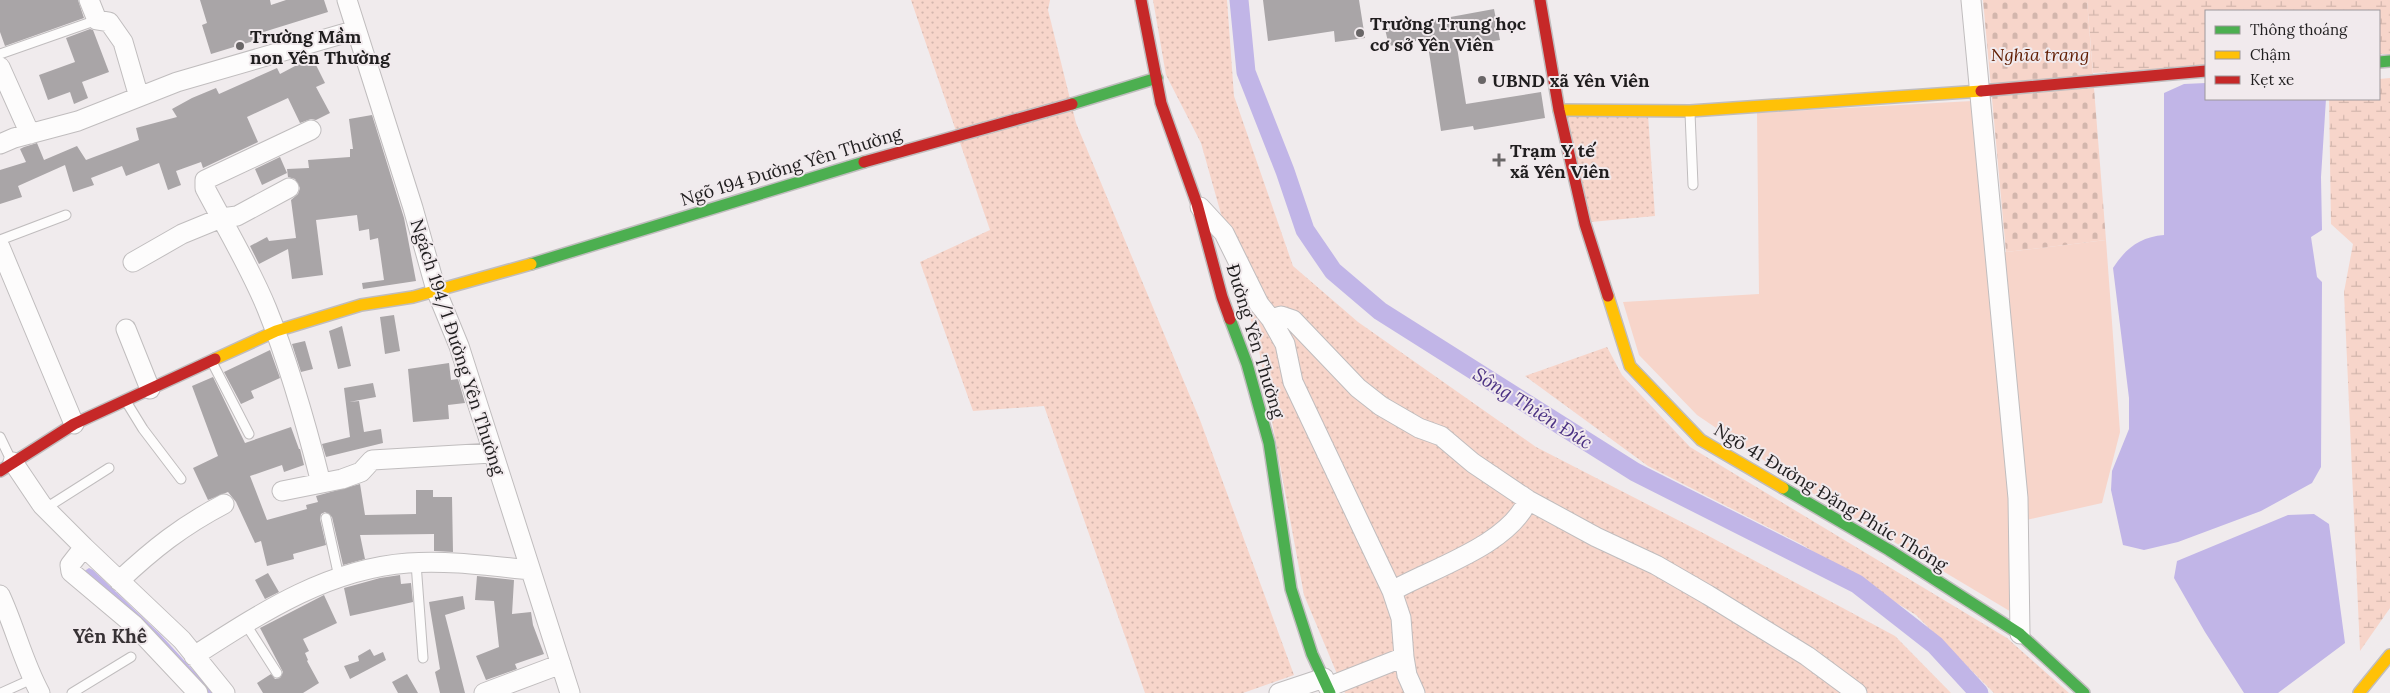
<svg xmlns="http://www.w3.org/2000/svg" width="2390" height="693" viewBox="0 0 2390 693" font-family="Lora,serif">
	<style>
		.grass { fill: #f7d5ca }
		.wetland { fill: url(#wetland-marsh) }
		.cemetery { fill: url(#cemetery-stones) }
		.park { fill: url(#park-dots) }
		.water { fill: #c1b5e7 }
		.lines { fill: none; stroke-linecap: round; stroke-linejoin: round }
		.canal { stroke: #c1b5e7; stroke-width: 19 }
		.building { fill: #a9a5a7 }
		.lane-casing { stroke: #c0bdbe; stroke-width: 11 }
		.street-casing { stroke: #c0bdbe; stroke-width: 21 }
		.fast-casing { stroke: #c0bdbe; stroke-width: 14 }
		.slow-casing { stroke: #c0bdbe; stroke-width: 14 }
		.jam-casing { stroke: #c0bdbe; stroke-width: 14 }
		.lane { stroke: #fdfcfc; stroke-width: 9 }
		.street { stroke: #fdfcfc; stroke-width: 19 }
		.fast { stroke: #4caf50; stroke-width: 11 }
		.slow { stroke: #ffc107; stroke-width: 11 }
		.jam { stroke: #c62828; stroke-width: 11 }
		.poi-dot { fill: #696667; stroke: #f1eaed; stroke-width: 2 }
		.labels { text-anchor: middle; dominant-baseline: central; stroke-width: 4; stroke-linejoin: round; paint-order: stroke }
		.poi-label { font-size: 18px; font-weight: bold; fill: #201e1f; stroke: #f1eaed; text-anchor: start }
		.park-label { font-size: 18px; font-style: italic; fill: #601c00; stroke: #f1eaed }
		.street-label { font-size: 18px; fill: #201e1f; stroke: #f1eaed }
		.water-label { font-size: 19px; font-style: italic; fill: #4c3384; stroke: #f1eaed }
		.neighbourhood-label { font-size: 19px; font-weight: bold; fill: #373235; stroke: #f1eaed }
	</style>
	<defs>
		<pattern id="wetland-marsh" width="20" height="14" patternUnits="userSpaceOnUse" patternTransform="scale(1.25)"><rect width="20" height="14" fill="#f7d5ca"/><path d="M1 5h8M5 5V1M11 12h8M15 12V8" fill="none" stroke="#d3b6ad"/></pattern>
		<pattern id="cemetery-stones" width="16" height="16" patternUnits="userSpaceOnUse" patternTransform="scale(1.25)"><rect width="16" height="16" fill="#f7d5ca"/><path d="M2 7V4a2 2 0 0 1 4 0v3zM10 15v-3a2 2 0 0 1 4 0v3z" fill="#d3b6ad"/></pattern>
		<pattern id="park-dots" width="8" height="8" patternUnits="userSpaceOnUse" patternTransform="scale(1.25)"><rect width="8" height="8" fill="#f7d5ca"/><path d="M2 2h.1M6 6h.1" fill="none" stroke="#d3b6ad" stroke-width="1.8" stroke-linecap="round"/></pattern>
	</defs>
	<rect width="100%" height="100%" fill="#f0ebed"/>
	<path class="grass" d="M1972,101L1985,257L2006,252L2106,240L2120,432L2102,503L2009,524L2013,613L1812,493L1697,415L1639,355L1623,302L1759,294L1757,113Z"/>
	<path class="wetland" d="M2087,0H2390V54H2379V11H2206V66L2093,73Z
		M2390,78V608L2360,651L2344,292L2353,244L2331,224L2329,99H2379V79Z"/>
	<path class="cemetery" d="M1983,0H2087L2106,240L2006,252Z"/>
	<path class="park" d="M911,0H1050L1048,10L1076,123L1200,420L1294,675L1243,693H1145L1044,406L973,411L920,262L990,230Z
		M1153,0H1227L1234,96L1293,266L1358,322L1536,447L1705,534L1895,636L1951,693H1345L1304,595L1258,345L1201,143L1166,75Z
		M1564,114L1648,115L1655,216L1591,222Z
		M1607,347L1622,375L1690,447L2007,638L2069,693H1994L1916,615L1801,544L1648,466L1525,376Z"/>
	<path class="water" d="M2206,83V99H2326L2321,177L2322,230L2311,237L2317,277L2322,282L2321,467L2312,483L2261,511L2178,542L2144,550L2123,545L2111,490L2112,471L2129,429V398L2113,268C2126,248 2140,237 2164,235V93L2184,84Z
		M2314,514L2329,524L2345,643L2278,693H2244L2205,632L2174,578L2177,561L2288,515Z
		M89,568L93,570L160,634L214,693H204L83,572Z"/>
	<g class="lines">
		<path class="canal" d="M1239,0L1246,72L1285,171L1305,230L1333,271L1380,311L1635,472L1857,584L1935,645L1979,693"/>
	</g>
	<path class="building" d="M0,0H78L84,18L5,46L0,32Z
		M200,0H270L271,5L286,0H324L328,12L257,34L260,39L211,54L202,25L207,23Z
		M1263,0H1359L1365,38L1335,42L1334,31L1268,41Z
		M1494,9L1500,40L1457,47L1466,104L1541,92L1545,118L1474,130L1473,126L1441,131L1427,39L1389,46L1385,29Z
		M90,29L93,30L109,72L82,82L88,98L74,104L70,92L48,100L39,75L75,62L66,38Z
		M312,57L325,83L316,87L330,113L316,120L311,119L300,123L288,98L247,117L258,142L203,168L201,162L176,171L181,185L168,190L159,163L126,176L122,166L91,178L94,185L73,192L65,165L18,186L22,197L0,204V170L26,162L20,149L24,147L37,143L44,160L77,146L86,160L139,140L136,128L177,117L172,109L192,98L216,88L219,94L277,68L280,74Z
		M372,115L404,218L416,281L363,289L362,283L384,280L378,238L370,240L369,229L359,231L357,215L316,220L323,275L292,279L288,249L259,264L250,246L267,237L269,241L296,238L291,200L298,194L300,188L295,179L288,177L287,169L309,168L308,160L350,157V149H353L349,119Z
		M280,157L287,173L262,185L255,169Z
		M394,315L400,351L385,354L380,317Z
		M342,326L351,366L338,369L329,331Z
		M305,341L313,369L301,372L292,344Z
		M270,350L280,378L251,391L254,398L241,404L224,372Z
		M449,363L451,380L458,379L465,403L448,405L449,419L413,422L408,369Z
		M213,377L245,443L291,427L299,449H300L304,465L284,472L282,465L250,476L267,520L307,509L306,505L318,502L316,496L360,484L365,515L416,514V490H433V497H452L453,552L434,551V534L360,535L365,559L343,565L332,517L325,512L321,514L320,519L326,545L293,554L294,559L267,566L261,541L255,543L236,502L228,492L208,500L193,468L218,456L192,386Z
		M373,383L376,397L349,402L359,401L364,432L381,429L383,443L326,457L322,444L350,437L344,388Z
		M268,573L279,592L265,599L255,580Z
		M400,575L401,584L411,583L413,602L350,616L344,588L380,578Z
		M477,576L514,580L512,614L531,612L533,625L544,654L515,664L517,669L486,680L476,656L499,647L494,601L475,600Z
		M324,595L337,623L303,639L309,651L305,653L308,660L307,661L319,683L303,693H263L257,683L271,674L275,679L280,678L283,672L260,628Z
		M463,596L465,609L445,615L465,693H440L435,672L440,669L429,602Z
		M370,649L374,656L383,652L386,660L350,679L344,666L359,661L358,656Z
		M407,674L418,693H398L392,682Z"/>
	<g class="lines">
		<g class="lane-casing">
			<path id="lane" d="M0,54L97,20
				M1690,113L1693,185
				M0,240L66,215
				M213,364L249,434
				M127,403L143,429L181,479
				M0,437L12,462
				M46,508L109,468
				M326,518L339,577
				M416,563L423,658
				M245,623L277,673
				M1,693L32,679
				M72,693L131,657"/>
		</g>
		<g class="street-casing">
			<path id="street" d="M89,0L97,20L109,22L123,42L139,97
				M347,0L413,208L436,290L459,346L570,693
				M1971,0L2018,498L2020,634
				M0,67L30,134
				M311,130L205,180V188C226,228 250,267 267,309C290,366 306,424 321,483
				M0,144L14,138L78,121L177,82L356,30
				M1200,207L1224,233L1259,304L1271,319L1285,344L1293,382L1392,591L1401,618L1404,657L1328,687
				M0,247L74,424
				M133,262L182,234L221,218L237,216L289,188
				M1271,319L1281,316L1293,320L1358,388L1381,406L1419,428L1441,436L1473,463L1528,500L1596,537L1656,565L1708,595L1807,656L1857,693
				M126,329L150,389
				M13,462L42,505L84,547L182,640L225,693
				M282,491L342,479L361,472L372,460L492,453
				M84,547L70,565L71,572L134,625L198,693
				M119,581C153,549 182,526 224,504
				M1392,591C1433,568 1509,545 1528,500
				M0,595C15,627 23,662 40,693
				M194,656C261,613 327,569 408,563C449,560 490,566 530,570
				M1404,657L1407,675L1415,693
				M484,693L561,664
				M1279,693L1324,678"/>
		</g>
		<g class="fast-casing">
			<path id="fast" d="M2379,62L2390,61
				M1072,104L1157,78
				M531,264L864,162
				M1230,319L1247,364L1269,443L1291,589L1312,654L1330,693
				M1783,488L1889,550L2020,634L2084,693"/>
		</g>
		<g class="slow-casing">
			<path id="slow" d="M1559,110L1690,111L1981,91
				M1608,296L1630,366L1701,440L1783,488
				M215,359L276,331L361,305L413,297L531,264
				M2359,693L2390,655"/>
		</g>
		<g class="jam-casing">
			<path id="jam" d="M1141,0L1161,103L1197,204L1222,297L1230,319
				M1540,0L1559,110L1585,224L1608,296
				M1981,91L2206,71
				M864,162L1072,104
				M0,471L74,424L215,359"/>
		</g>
		<use href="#lane" class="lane"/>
		<use href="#street" class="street"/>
		<use href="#fast" class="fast"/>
		<use href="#slow" class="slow"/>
		<use href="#jam" class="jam"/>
	</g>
	<g class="poi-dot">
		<circle cx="1360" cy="33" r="5"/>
		<circle cx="240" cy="46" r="5"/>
		<circle cx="1482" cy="80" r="5"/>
		<path d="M1496.5 152.5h5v5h5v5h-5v5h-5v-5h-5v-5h5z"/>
	</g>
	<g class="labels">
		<g class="poi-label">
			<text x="1370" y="23">Trường Trung học<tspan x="1370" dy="21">cơ sở Yên Viên</tspan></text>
			<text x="250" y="36">Trường Mầm<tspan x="250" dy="21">non Yên Thường</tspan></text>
			<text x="1492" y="80">UBND xã Yên Viên</text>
			<text x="1510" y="150">Trạm Y tế<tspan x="1510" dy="21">xã Yên Viên</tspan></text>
		</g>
		<g class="park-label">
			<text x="2040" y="54">Nghĩa trang</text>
		</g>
		<g class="street-label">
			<text transform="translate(791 166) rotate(-17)">Ngõ 194 Đường Yên Thường</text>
			<text transform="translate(1256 341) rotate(73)">Đường Yên Thường</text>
			<text transform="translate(458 347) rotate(72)">Ngách 194/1 Đường Yên Thường</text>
			<text transform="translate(1831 497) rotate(31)">Ngõ 41 Đường Đặng Phúc Thông</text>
		</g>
		<g class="water-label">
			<text transform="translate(1533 408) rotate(32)">Sông Thiên Đức</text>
		</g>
		<g class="neighbourhood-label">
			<text x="110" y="636">Yên Khê</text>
		</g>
	</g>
	<rect x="2205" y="10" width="175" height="90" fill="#f1eaed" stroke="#9d989b"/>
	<rect x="2215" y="26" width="25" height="8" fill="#4caf50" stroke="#9d989b"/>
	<text x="2250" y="35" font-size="15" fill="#201e1f">Thông thoáng</text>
	<rect x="2215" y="51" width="25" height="8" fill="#ffc107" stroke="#9d989b"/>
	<text x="2250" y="60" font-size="15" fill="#201e1f">Chậm</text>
	<rect x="2215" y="76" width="25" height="8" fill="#c62828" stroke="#9d989b"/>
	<text x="2250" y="85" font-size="15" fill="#201e1f">Kẹt xe</text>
</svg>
